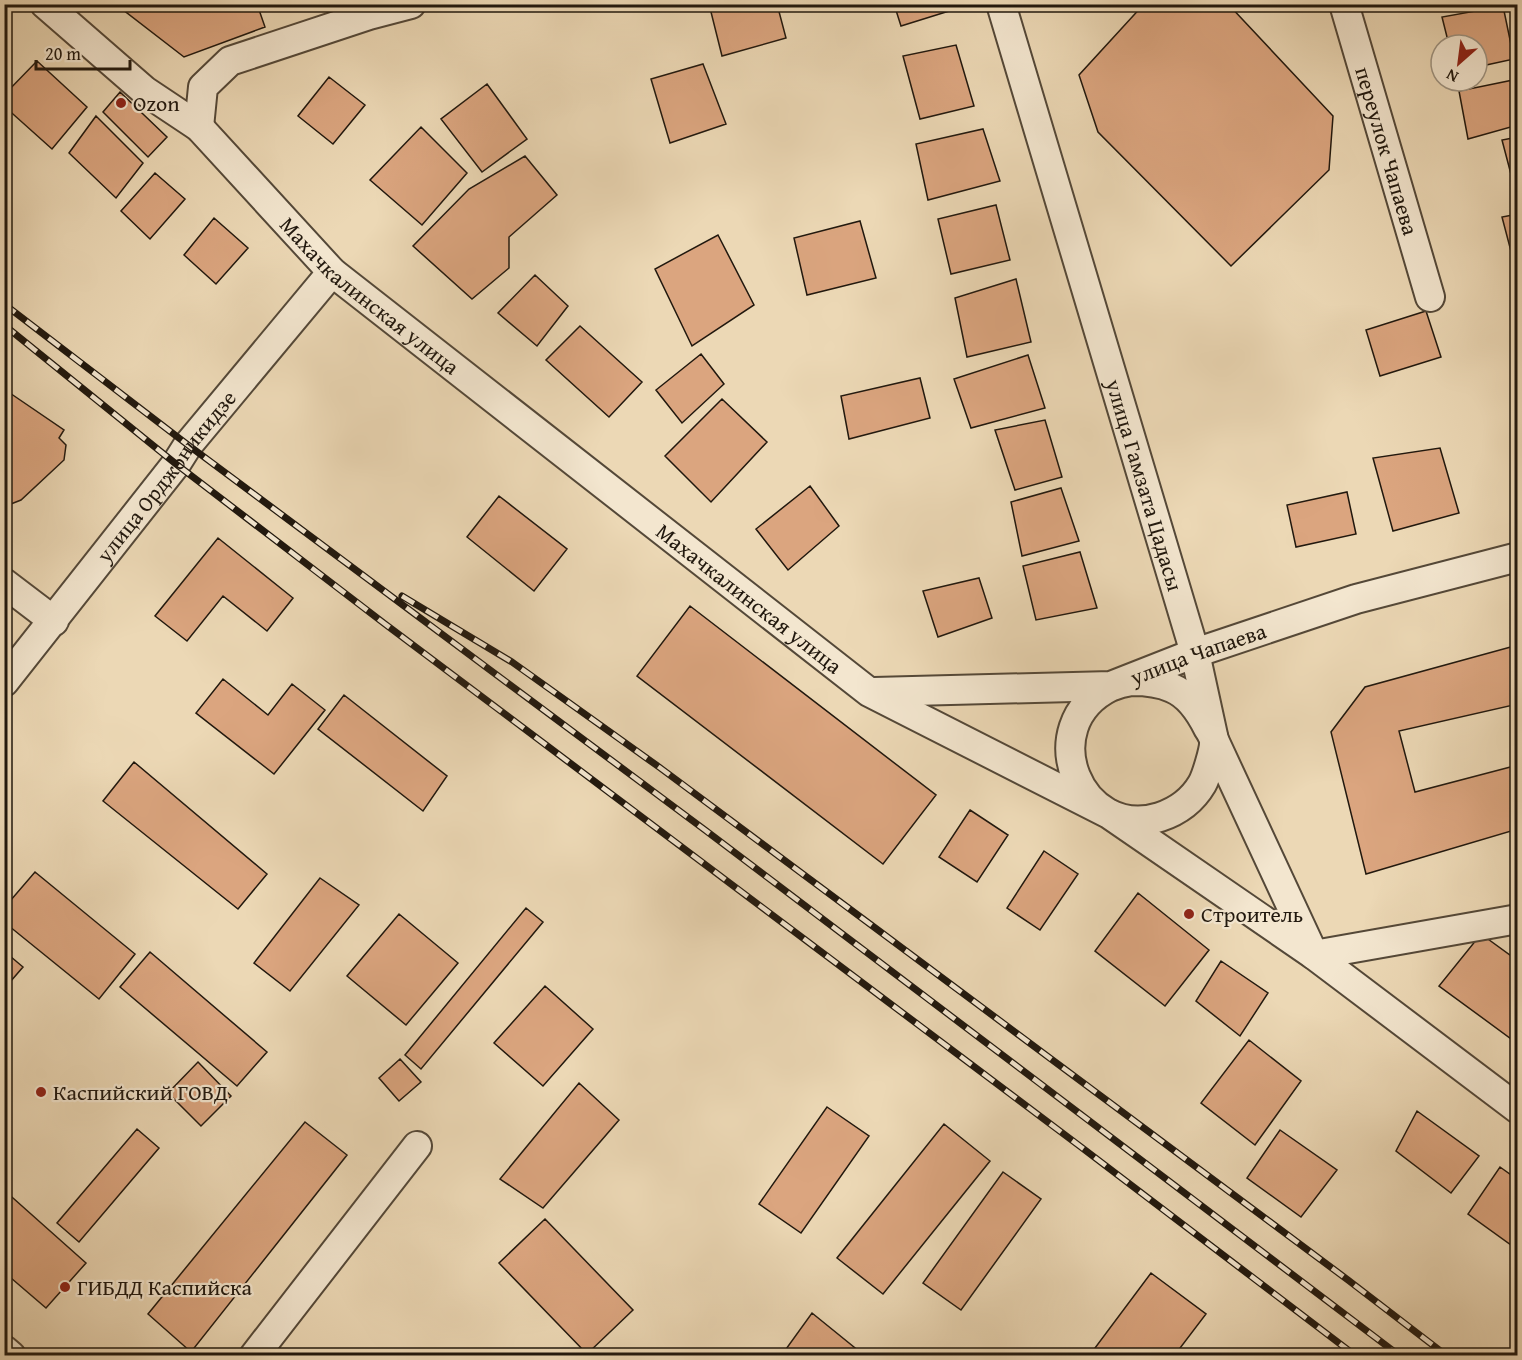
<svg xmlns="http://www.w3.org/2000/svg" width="1522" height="1360" viewBox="0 0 1522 1360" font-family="'Gentium Book Plus',serif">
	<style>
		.building { fill: #dba57f; stroke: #21180e; stroke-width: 1.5 }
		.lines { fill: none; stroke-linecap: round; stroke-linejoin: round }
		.minor-casing { stroke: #544838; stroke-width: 32 }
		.minor { stroke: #f3e6cf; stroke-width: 28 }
		.rail-casing { stroke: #21180e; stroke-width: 7 }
		.rail { stroke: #f3e6cf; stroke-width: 4.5; stroke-dasharray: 14; stroke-linecap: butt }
		.poi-dot { fill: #8f2418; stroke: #f3e6cf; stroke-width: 2 }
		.labels { text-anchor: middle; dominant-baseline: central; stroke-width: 4.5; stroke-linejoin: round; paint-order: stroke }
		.poi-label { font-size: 22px; fill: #21180e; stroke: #f3e6cf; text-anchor: start }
		.street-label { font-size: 22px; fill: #21180e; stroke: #f3e6cf }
	</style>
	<rect width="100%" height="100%" fill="#ecd8b5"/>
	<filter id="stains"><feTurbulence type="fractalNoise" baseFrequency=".00333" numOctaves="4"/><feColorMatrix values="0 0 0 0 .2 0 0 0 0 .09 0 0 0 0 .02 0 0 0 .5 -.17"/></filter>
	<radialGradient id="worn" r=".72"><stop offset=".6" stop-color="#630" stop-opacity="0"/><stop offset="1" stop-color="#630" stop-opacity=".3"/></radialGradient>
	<path class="building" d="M126,4H257L265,27L184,57L122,9Z
		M709,4H777L786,38L722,56Z
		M894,4H961L962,7L901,26Z
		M1144,4H1228L1333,116L1329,170L1231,266L1098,132L1079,75Z
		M1503,6L1514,59L1477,67V45H1449L1442,17Z
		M956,45L974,106L920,119L903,56Z
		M37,61L87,107L52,149L4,106V95Z
		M703,64L726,124L670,143L651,79Z
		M329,77L365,105L333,144L298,116Z
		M1518,79V125L1468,139L1459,91Z
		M487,84L527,139L482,172L441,119Z
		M120,92L167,137L148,157L103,112Z
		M96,116L143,163L116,198L69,153Z
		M421,127L467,173L422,225L370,180Z
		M983,129L1000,181L928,200L916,144Z
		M1518,137V201L1502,140Z
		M525,156L557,195L509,237V268L472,299L413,246L469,189Z
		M155,173L185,199L150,239L121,211Z
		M996,205L1010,260L951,274L938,219Z
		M1518,214V278L1502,217Z
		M214,218L248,248L216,284L184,255Z
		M860,221L876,278L807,295L794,238Z
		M718,235L754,305L692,346L655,269Z
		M535,275L568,306L537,346L498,313Z
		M1016,279L1031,342L967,357L955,298Z
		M1426,311L1441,357L1380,376L1366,330Z
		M580,326L642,382L609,417L546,360Z
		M701,354L724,384L682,423L656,390Z
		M1028,355L1045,408L971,428L954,379Z
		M920,378L930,418L849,439L841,396Z
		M4,389L64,430L59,438L66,445L64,460L21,500L6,506L4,505Z
		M722,399L767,442L711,502L665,456Z
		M1045,420L1062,477L1015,490L995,430Z
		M1440,448L1459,513L1393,531L1373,458Z
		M810,486L839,526L788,570L756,529Z
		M1061,488L1079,541L1022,556L1011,502Z
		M1347,492L1356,534L1296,547L1287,505Z
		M499,496L567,549L534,591L467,537Z
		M218,538L293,598L267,631L223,596L187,641L155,616Z
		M1080,552L1097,608L1036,620L1023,566Z
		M979,578L992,618L938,637L923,591Z
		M690,606L936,795L883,864L637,676Z
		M1518,645V704L1399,731L1415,792L1518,765V829L1366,874L1331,732L1365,687Z
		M223,679L268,715L292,684L325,710L274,774L196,713Z
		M344,695L447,776L423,811L318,729Z
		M134,762L267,874L238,909L103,801Z
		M970,810L1008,835L977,882L939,857Z
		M1044,851L1078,874L1040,930L1007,908Z
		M35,872L135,954L99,999L4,922V908Z
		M320,878L359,905L290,991L254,963Z
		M1138,893L1209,950L1165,1006L1095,951Z
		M526,908L543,922L421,1069L405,1055Z
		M399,914L458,963L406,1025L347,976Z
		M1481,934L1518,961V1044L1439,986Z
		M4,951L23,967L4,989Z
		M150,952L267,1052L237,1086L120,987Z
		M1221,961L1268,993L1240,1036L1196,1001Z
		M545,986L593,1029L543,1086L494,1043Z
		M1249,1040L1301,1081L1255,1145L1201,1103Z
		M400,1059L421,1082L399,1101L379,1078Z
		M198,1062L231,1096L201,1126L168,1093Z
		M579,1083L619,1120L543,1208L500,1179Z
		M827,1107L869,1136L801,1233L759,1204Z
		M1417,1111L1479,1156L1451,1193L1396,1151Z
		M305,1122L347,1155L191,1352L148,1314Z
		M944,1124L990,1161L883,1294L837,1258Z
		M137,1129L159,1148L79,1242L57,1223Z
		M1280,1130L1337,1170L1301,1217L1247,1178Z
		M1500,1167L1518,1180V1250L1468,1214Z
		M1003,1172L1041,1199L961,1310L923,1283Z
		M4,1190L86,1263L46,1308L4,1272Z
		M545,1219L633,1310L587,1354L499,1263Z
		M1151,1273L1206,1314L1174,1356H1089Z
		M812,1313L865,1356H781Z"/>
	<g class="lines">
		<g class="minor-casing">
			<g id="minor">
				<path id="s1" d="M45,4L145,91L199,127L332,272L869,692L1109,814L1314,955L1518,1109"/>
				<path id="s2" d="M1001,4L1195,653L1214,740L1313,953"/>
				<path id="s3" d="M1344,4L1430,297"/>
				<path d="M199,127L203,87L230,61L369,15L411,4"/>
				<path d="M4,583L54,621"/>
				<path d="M1132,681C1146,681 1159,682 1172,688C1189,695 1200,712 1208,728C1210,731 1213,736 1214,740C1215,749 1206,777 1202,784C1192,801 1178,811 1160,817C1080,842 1032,726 1110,687C1117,684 1125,682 1132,681Z"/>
				<path id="s4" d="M4,682L176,464L188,445L332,272"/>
				<path id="s5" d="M874,692L1111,686L1195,653L1356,599L1518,557"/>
				<path d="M1314,955L1518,919"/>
				<path d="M4,1350L11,1356"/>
				<path d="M254,1356L417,1146"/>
			</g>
		</g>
		<use href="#minor" class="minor"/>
		<g class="rail-casing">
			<path id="rail" d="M4,304L188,445L705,830L1400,1356
				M4,325L176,464L385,624L1081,1147L1356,1356
				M402,596L512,662L659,767L1348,1280L1447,1356"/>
		</g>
		<use href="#rail" class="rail"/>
	</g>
	<g class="poi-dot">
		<circle cx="121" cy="103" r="6"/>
		<circle cx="1189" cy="914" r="6"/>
		<circle cx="41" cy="1092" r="6"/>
		<circle cx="65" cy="1287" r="6"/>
	</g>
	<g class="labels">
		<g class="poi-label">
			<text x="133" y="103">Ozon</text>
			<text x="1201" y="914">Строитель</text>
			<text x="53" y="1092">Каспийский ГОВД</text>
			<text x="77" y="1287">ГИБДД Каспийска</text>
		</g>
		<g class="street-label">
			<text stroke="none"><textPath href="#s3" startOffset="153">переулок Чапаева</textPath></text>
			<text stroke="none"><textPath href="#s1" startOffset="438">Махачкалинская улица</textPath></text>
			<text stroke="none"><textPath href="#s4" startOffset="262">улица Орджоникидзе</textPath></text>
			<text stroke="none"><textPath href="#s2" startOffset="502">улица Гамзата Цадасы</textPath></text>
			<text stroke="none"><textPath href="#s1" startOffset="924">Махачкалинская улица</textPath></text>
			<text stroke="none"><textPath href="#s5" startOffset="330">улица Чапаева</textPath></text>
		</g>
	</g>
	<rect width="1522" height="1360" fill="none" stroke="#ecd8b5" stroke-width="24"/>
	<rect x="6" y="6" width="1510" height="1348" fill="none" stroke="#21180e" stroke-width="3"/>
	<rect x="12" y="12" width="1498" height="1336" fill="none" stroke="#21180e" stroke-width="1.5"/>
	<g transform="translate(1459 63) rotate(208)"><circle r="28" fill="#f3e6cf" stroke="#9f9482" stroke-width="1.5"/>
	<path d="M0-4.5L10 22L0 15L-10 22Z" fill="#8f2418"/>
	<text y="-9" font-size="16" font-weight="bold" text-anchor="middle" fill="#21180e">N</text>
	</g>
	<path d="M36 60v9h94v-9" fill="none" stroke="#21180e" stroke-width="3"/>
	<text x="45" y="60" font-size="18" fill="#21180e" stroke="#f3e6cf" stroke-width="4.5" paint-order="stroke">20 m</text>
	<rect width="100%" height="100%" filter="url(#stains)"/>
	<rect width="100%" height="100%" fill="url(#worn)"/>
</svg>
